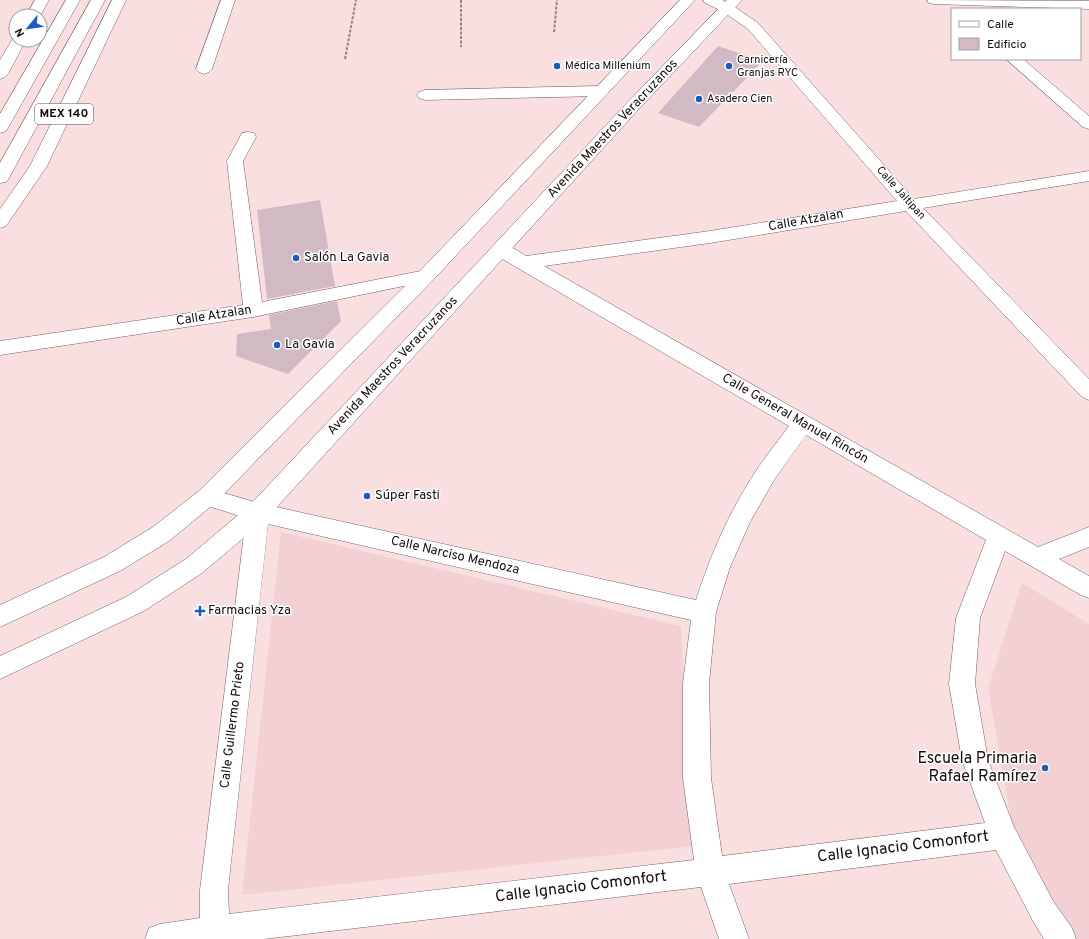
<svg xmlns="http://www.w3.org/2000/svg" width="1089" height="939" viewBox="0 0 1089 939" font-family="Overpass,sans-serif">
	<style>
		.built { fill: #f2d0d3 }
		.building { fill: #d2bac4 }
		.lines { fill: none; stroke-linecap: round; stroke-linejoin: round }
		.minor-casing { stroke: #755f61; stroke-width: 1 }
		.major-casing { stroke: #755f61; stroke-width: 1 }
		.highway-casing { stroke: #755f61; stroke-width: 1 }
		.path { stroke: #978485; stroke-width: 2; stroke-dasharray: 3 1.5; stroke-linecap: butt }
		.minor { fill: #fff; fill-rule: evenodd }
		.major { fill: #fff; fill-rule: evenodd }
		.highway { fill: #fff; fill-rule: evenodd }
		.poi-dot { fill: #175cc7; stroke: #fff; stroke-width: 1.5 }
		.labels { text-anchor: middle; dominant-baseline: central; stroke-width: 3; stroke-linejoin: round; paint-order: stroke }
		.far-poi-label { font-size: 11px; fill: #140b0c; stroke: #fff; text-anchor: start }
		.far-street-label { font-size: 11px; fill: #140b0c; stroke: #fff }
		.shield { fill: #fff; stroke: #5a5455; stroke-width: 1 }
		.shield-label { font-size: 12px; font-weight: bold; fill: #140b0c }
		.street-label { font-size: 13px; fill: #140b0c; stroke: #fff }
		.poi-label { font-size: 13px; fill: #140b0c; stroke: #fff; text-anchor: start }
		.near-poi-label { font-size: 16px; fill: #140b0c; stroke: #fff; text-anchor: end }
		.near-street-label { font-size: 16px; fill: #140b0c; stroke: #fff }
	</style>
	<rect width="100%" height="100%" fill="#fadfe1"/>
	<path class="built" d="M281,532L681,626L693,846L242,895Z
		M1022,583L1089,624V939H1055L1016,848L988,688Z"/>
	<path class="building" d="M718,46L763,61L699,127L658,113Z
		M320,200L335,286L267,299L257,210Z
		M337,301L341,321L288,374L236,356L237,334L271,329L269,315Z"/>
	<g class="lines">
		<g class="minor-casing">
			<path id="minor" d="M221,0H235L212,69L209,72L204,74L199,72L196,69Z
				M703,0H722L732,5L758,23L914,199L1089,171V181L923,208L1089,379V400L1082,397L906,211L710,243L544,266L1038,547L1089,527V547L1059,559L1089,576V598L1081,595L1005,551L980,618L975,684L988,760L1014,827L1053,901L1072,928L1076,939H1044L1033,921L996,850L729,884L749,939H719L701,887L264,939H145L149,928L160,924L200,918V890L246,518L199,503L196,497L199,491L207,488L258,503L696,600C711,553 731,508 758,468C768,453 779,440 789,426L516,267L494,254L492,250L494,246C507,242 516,250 526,256L710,231L897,201L748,29L722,11L705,3ZM806,435L986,540L956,618L949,684L962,760L985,823L722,856L711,778L709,683L716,612L730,567L750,522L774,480ZM268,524L691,620L683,683V778L694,860L229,914L228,890Z
				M927,0L1089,1V9L934,4L929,3Z
				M1006,59H1023L1089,116V129L1083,127Z
				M601,86L607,88L609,91L607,94L601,96L425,100L419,98L417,95L419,92L425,90Z
				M248,132L254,133L256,137L243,161L262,302L426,270L433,272L435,276L433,280L253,317L0,355V341L243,305L227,161L242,133Z"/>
		</g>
		<g class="major-casing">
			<path id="major" d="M680,0H695L433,280L215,503L169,541L120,571L0,627V605L104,557L153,527L199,491L419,272Z
				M727,0H742L637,111L266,519L202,573L144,611L0,679V656L126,597L186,559L250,505L625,105Z"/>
		</g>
		<g class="highway-casing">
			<path id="highway" d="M35,0H49L40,16H26Z
				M66,0H80L8,128L6,131L0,133V114Z
				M91,0H105L9,178L6,182L0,183V163Z
				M112,0H126L47,166L6,226L0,228V209L30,166Z
				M16,36V40H26L8,74L5,77L0,79V60L12,40Z"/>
		</g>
		<path class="path" d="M461,0V47
			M554,32L557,0
			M345,59L356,0"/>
		<use href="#minor" class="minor"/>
		<use href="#major" class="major"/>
		<use href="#highway" class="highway"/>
	</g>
	<g class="poi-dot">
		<circle cx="557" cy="66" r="4"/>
		<circle cx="729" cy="66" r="4"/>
		<circle cx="699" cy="99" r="4"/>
		<circle cx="296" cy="258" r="4"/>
		<circle cx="277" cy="345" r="4"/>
		<circle cx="367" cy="496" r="4"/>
		<path d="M198 605h4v4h4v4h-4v4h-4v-4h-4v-4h4z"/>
		<circle cx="1045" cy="768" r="4"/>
	</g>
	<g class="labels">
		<g class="far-poi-label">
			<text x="737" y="60">Carnicería<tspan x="737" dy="13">Granjas RYC</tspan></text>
			<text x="565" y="66">Médica Millenium</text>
			<text x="707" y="99">Asadero Cien</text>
		</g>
		<g class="far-street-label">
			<text transform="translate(901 193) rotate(48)">Calle Jaltipan</text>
		</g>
		<rect class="shield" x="35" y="104" width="58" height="20" rx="3"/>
		<g class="shield-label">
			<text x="64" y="114">MEX 140</text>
		</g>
		<g class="street-label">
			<text transform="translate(613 129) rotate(-47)">Avenida Maestros Veracruzanos</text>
			<text transform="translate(806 221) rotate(-10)">Calle Atzalan</text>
			<text transform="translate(214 316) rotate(-9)">Calle Atzalan</text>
			<text transform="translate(393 366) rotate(-47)">Avenida Maestros Veracruzanos</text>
			<text transform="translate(795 419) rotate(30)">Calle General Manuel Rincón</text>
			<text transform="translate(455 556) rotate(13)">Calle Narciso Mendoza</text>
			<text transform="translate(233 725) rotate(-83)">Calle Guillermo Prieto</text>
		</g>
		<g class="poi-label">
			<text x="304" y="258">Salón La Gavia</text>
			<text x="285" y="345">La Gavia</text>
			<text x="375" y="496">Súper Fasti</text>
			<text x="208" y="611">Farmacias Yza</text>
		</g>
		<g class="near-poi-label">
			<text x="1037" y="759">Escuela Primaria<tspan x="1037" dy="18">Rafael Ramírez</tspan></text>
		</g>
		<g class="near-street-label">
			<text transform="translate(903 847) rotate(-7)">Calle Ignacio Comonfort</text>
			<text transform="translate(581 887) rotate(-7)">Calle Ignacio Comonfort</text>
		</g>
	</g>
	<rect x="951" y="8" width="130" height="52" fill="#ffffff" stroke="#a19d9e"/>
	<rect x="959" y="21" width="20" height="6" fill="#ffffff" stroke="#a19d9e"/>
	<text x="987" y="28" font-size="12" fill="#140b0c">Calle</text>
	<rect x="959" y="38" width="20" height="12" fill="#d2bac4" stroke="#a19d9e"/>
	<text x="987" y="48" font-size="12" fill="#140b0c">Edificio</text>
	<g transform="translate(28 28) rotate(241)"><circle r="19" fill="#ffffff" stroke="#a19d9e"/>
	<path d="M0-3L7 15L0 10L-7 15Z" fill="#175cc7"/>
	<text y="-6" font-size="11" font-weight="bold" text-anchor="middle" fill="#140b0c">N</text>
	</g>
</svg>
